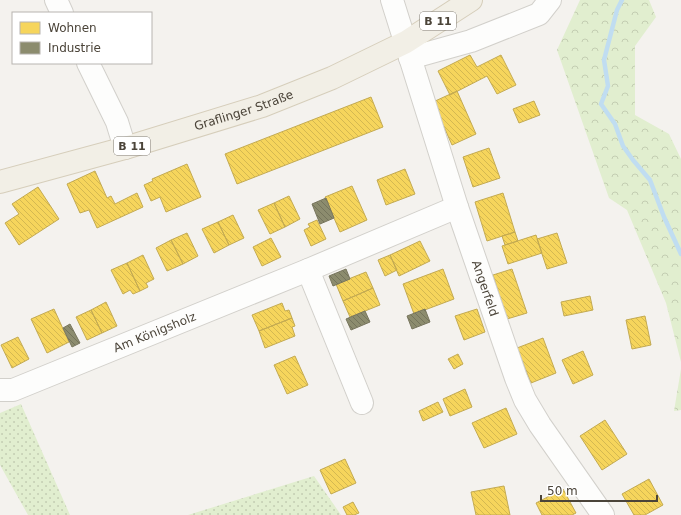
<svg xmlns="http://www.w3.org/2000/svg" width="681" height="515" viewBox="0 0 681 515" font-family="'DejaVu Sans',sans-serif">
	<style>
		.grass { fill: url(#grass-dots) }
		.forest { fill: url(#forest-crowns) }
		.homes { fill: url(#homes-back-hatch); stroke: #c3aa52 }
		.industry { fill: url(#industry-back-hatch); stroke: #78765e }
		.lines { fill: none; stroke-linecap: round; stroke-linejoin: round }
		.stream { stroke: #c0ddf1; stroke-width: 4.5 }
		.minor-casing { stroke: #d2d0cb; stroke-width: 24 }
		.major-casing { stroke: #d6cebb; stroke-width: 24 }
		.minor { stroke: #fdfdfc; stroke-width: 22 }
		.major { stroke: #f2efe6; stroke-width: 22 }
		.labels { text-anchor: middle; dominant-baseline: central; stroke-width: 4; stroke-linejoin: round; paint-order: stroke }
		.shield { fill: #fff; stroke: #817c74; stroke-width: 1 }
		.shield-label { font-size: 11px; font-weight: bold; fill: #4b4439 }
		.street-label { font-size: 12px; fill: #4b4439; stroke: #fff }
	</style>
	<defs>
		<pattern id="grass-dots" width="8" height="8" patternUnits="userSpaceOnUse"><rect width="8" height="8" fill="#e1eecf"/><path d="M2 2h.1M6 6h.1" fill="none" stroke="#c3cdb2" stroke-width="1.8" stroke-linecap="round"/></pattern>
		<pattern id="forest-crowns" width="20" height="18" patternUnits="userSpaceOnUse"><rect width="20" height="18" fill="#e1eecf"/><path d="M2 6a3 3 0 1 1 6 0M12 15a3 3 0 1 1 6 0" fill="none" stroke="#c3cdb2"/></pattern>
		<pattern id="homes-back-hatch" width="6" height="6" patternUnits="userSpaceOnUse"><rect width="6" height="6" fill="#f6d55c"/><path d="M-1 5l2 2M0 0l6 6M5-1l2 2" fill="none" stroke="#d4b851"/></pattern>
		<pattern id="industry-back-hatch" width="6" height="6" patternUnits="userSpaceOnUse"><rect width="6" height="6" fill="#8c8c6e"/><path d="M-1 5l2 2M0 0l6 6M5-1l2 2" fill="none" stroke="#74745b"/></pattern>
	</defs>
	<rect width="100%" height="100%" fill="#f4f2ee"/>
	<path class="grass" d="M21,404L70,515H28L0,465V413Z
		M314,476L341,515H188Z"/>
	<path class="forest" d="M580,0H649L656,17L635,46V115L669,134L681,159V362L666,303L627,210L609,198L557,50Z
		M681,369V410L674,411Z"/>
	<path class="homes" d="M470,55L477,67L501,55L516,85L497,94L487,76L450,95L438,71Z
		M457,91L476,134L452,145L433,102Z
		M371,97L383,127L237,184L225,154Z
		M534,101L540,115L519,123L513,109Z
		M489,148L500,178L473,187L463,157Z
		M187,164L201,197L166,212L160,197L151,201L144,185L153,181L152,179Z
		M405,169L415,194L386,205L377,180Z
		M95,171L107,198L111,196L115,204L137,193L143,207L97,228L89,210L80,213L67,184Z
		M352,186L367,220L340,232L325,197Z
		M38,187L59,219L19,245L5,223L19,214L12,204Z
		M503,193L515,232L487,241L475,202Z
		M289,196L300,219L285,227L274,203Z
		M274,203L285,227L270,234L258,210Z
		M233,215L244,238L229,245L218,222Z
		M317,220L326,239L311,246L304,230L310,227L308,224Z
		M218,222L229,245L214,253L202,229Z
		M515,232L518,241L505,245L502,236Z
		M187,233L198,256L183,264L171,240Z
		M557,233L567,263L547,269L537,239Z
		M536,235L542,253L508,264L502,246Z
		M271,238L281,257L262,266L253,247Z
		M171,240L183,264L167,271L156,248Z
		M420,241L430,261L399,276L390,255Z
		M143,255L154,279L146,283L148,287L140,291L127,263Z
		M390,255L397,270L385,276L378,260Z
		M127,263L140,291L133,294L130,290L123,294L111,270Z
		M443,269L454,299L414,314L403,284Z
		M512,269L527,313L507,319L493,275Z
		M366,272L373,288L343,301L336,284Z
		M373,288L380,305L350,317L343,301Z
		M590,296L593,310L564,316L561,302Z
		M106,302L117,326L102,333L91,310Z
		M282,303L285,311L289,310L292,318L259,331L252,315Z
		M54,309L69,342L47,353L31,319Z
		M477,309L485,332L464,340L455,316Z
		M91,310L102,333L87,340L76,317Z
		M645,316L651,345L632,349L626,320Z
		M292,318L295,326L292,327L295,336L265,348L259,331Z
		M18,337L29,359L12,368L1,345Z
		M543,338L556,373L531,383L517,348Z
		M583,351L593,375L573,384L562,360Z
		M458,354L463,364L454,369L448,359Z
		M295,356L308,385L287,394L274,365Z
		M465,389L472,407L450,416L443,399Z
		M438,402L443,412L423,421L419,411Z
		M506,408L517,434L484,448L472,423Z
		M605,420L627,454L602,470L580,436Z
		M345,459L356,483L331,494L320,470Z
		M649,479L663,505L645,515H634L622,494Z
		M504,486L510,515H476L471,492Z
		M563,489L576,513L572,515H542L536,503Z
		M353,502L359,513L354,515H347L343,507Z"/>
	<path class="industry" d="M326,198L334,218L320,224L312,204Z
		M346,269L350,279L333,286L329,276Z
		M425,309L430,322L412,329L407,316Z
		M365,311L370,322L351,330L346,319Z
		M70,324L80,343L72,347L63,328Z"/>
	<g class="lines">
		<path class="stream" d="M622,0L617,10L604,60L608,86L601,104L615,124L623,146L633,160L650,180L664,217L681,254"/>
		<g class="minor-casing">
			<g id="minor">
				<path d="M56,0L62,13"/>
				<path id="s1" d="M392,0L457,207L516,378L525,400L540,425L603,515"/>
				<path d="M410,58L471,41L539,14L550,0"/>
				<path d="M88,63L117,122L125,148"/>
				<path d="M308,270L362,403"/>
				<path id="s2" d="M0,390H13L308,270L457,207"/>
			</g>
		</g>
		<g class="major-casing">
			<g id="major">
				<path id="s3" d="M0,182L125,148L262,106L332,78L406,42L471,0"/>
			</g>
		</g>
		<use href="#minor" class="minor"/>
		<use href="#major" class="major"/>
	</g>
	<g class="labels">
		<g class="shield">
			<rect x="420" y="12" width="36" height="18" rx="3"/>
			<rect x="114" y="137" width="36" height="18" rx="3"/>
		</g>
		<g class="shield-label">
			<text x="438" y="21">B 11</text>
			<text x="132" y="146">B 11</text>
		</g>
		<g class="street-label">
			<text stroke="none"><textPath href="#s3" startOffset="254">Graflinger Straße</textPath></text>
			<text stroke="none"><textPath href="#s1" startOffset="303">Angerfeld</textPath></text>
			<text stroke="none"><textPath href="#s2" startOffset="166">Am Königsholz</textPath></text>
		</g>
	</g>
	<rect x="12" y="12" width="140" height="52" fill="#ffffff" stroke="#b7b4b0"/>
	<rect x="20" y="22" width="20" height="12" fill="#f6d55c" stroke="#b7b4b0"/>
	<text x="48" y="32" font-size="12" fill="#4b4439">Wohnen</text>
	<rect x="20" y="42" width="20" height="12" fill="#8c8c6e" stroke="#b7b4b0"/>
	<text x="48" y="52" font-size="12" fill="#4b4439">Industrie</text>
	<path d="M541 495v6h116v-6" fill="none" stroke="#4b4439" stroke-width="2"/>
	<text x="547" y="495" font-size="12" fill="#4b4439" stroke="#ffffff" stroke-width="3" paint-order="stroke">50 m</text>
</svg>
